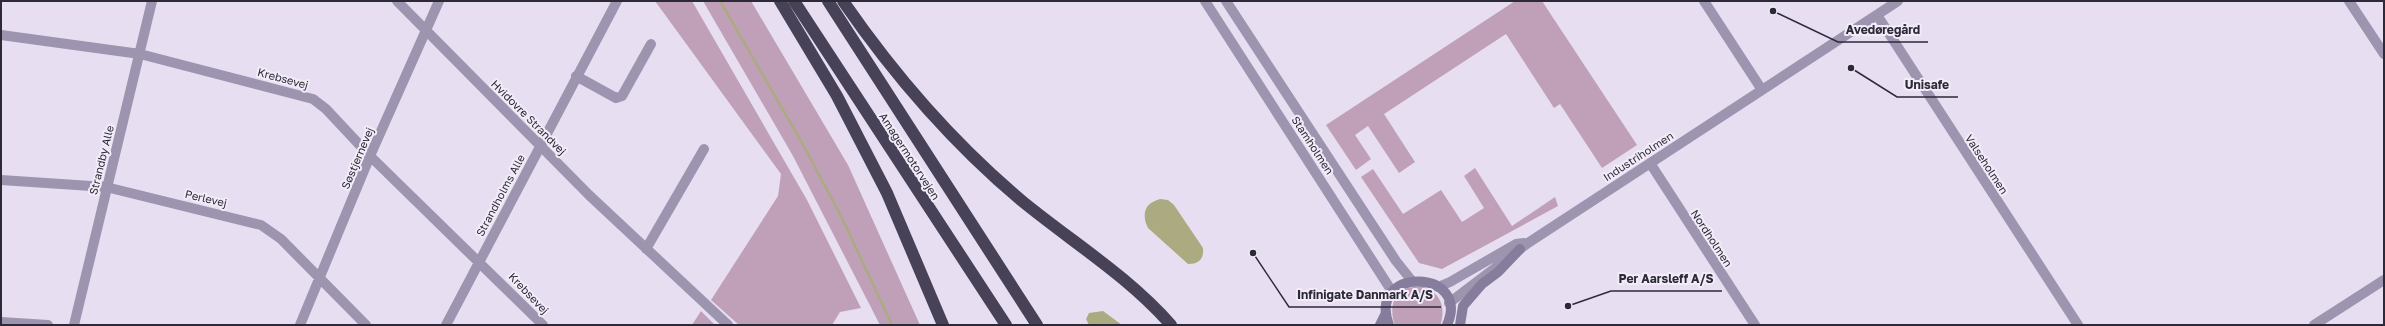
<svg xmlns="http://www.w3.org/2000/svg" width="2385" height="326" viewBox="0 0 2385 326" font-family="'Golos Text',sans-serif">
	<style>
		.green { fill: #bfa0b8 }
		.water { fill: #acaa80 }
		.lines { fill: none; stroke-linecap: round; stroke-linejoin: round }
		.stream { stroke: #acaa80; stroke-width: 2.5 }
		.street { stroke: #9d95af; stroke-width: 10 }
		.secondary { stroke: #867d9c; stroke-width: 10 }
		.highway { stroke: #474257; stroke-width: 12 }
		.labels { text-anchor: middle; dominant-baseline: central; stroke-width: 4; stroke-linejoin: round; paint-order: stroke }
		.street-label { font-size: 11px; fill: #2d2a37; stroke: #f2ecf9 }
		.leader { fill: none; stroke: #2d2a37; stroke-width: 1.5 }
		.callout-dot { fill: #2d2a37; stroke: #f2ecf9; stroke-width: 1.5 }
		.callout-label { font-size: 12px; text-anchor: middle; font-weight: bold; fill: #2d2a37; stroke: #f2ecf9; stroke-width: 4; stroke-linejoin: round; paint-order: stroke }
	</style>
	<rect width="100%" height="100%" fill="#e7dff1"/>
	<path class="green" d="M655,1H692L807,200L861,308L840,312L832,325H739L711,300L778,196L781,174Z
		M703,1H751L848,165L920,325H880L793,156Z
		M1515,1H1542L1637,145L1602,168L1560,104L1554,108L1506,34L1384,114L1415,162L1399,173L1368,126L1355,135L1371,159L1356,170L1326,125Z
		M1475,168L1512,226L1555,197L1558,206L1442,269L1419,263L1361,177L1373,169L1403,214L1441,190L1462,222L1484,208L1464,176Z
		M1421,286C1439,291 1446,305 1441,323L1440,325H1395C1390,313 1391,295 1405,289C1409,287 1416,287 1421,286Z
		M701,311L715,325H692Z"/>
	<path class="water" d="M1160,199L1168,200L1174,205L1203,248C1204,259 1199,264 1188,264L1148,228C1141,214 1145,203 1160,199Z
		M1103,311L1122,325H1089L1086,319L1089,313Z"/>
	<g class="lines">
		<path class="stream" d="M720,1L801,141L841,216L892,325"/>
		<path class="street" d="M397,1L589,195L728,325
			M1205,1L1393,293
			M1226,1L1396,261L1412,281
			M1704,1L1762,90
			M2349,1L2384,54
			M1877,15L2078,325
			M1,35L140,54L313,99L326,109L370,156L543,325
			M576,76L616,98L622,96L651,44
			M1650,163L1755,325
			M1,180L106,187L261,225L281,239L366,325
			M646,249L704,149
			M1438,287L1450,282L1516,244L1524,243
			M1449,303L1528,243L1898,1
			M1,322L48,325
			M74,325L152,1
			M300,325L370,156L439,1
			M446,325L617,1
			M2314,325L2384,280"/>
		<path class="secondary" d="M1380,325L1386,313
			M1389,325C1366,266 1472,268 1447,325
			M1460,325L1463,306L1482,284L1498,272L1520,249"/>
		<path class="highway" d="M780,1L837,96L887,193L943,325
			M794,1L1006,325
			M828,1L1037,325
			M843,1C894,75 953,143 1022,201C1072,242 1128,276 1171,325"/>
	</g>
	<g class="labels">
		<g class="street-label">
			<text transform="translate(283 78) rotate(15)">Krebsevej</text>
			<text transform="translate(529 117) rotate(45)">Hvidovre Strandvej</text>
			<text transform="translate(1313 145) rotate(57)">Stamholmen</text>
			<text transform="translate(910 156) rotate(57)">Amagermotorvejen</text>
			<text transform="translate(1638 156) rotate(-33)">Industriholmen</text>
			<text transform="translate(357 158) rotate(-67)">Søstjernevej</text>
			<text transform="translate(101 160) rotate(-76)">Strandby Alle</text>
			<text transform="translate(1987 164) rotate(57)">Valseholmen</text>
			<text transform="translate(500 195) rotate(-62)">Strandholms Alle</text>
			<text transform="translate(206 198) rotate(13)">Perlevej</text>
			<text transform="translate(1712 238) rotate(57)">Nordholmen</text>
			<text transform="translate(529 293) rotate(46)">Krebsevej</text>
		</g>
	</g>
	<path class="leader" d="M1773 11L1838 42H1928M1851 68L1897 97H1958M1568 306L1611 291H1722M1253 253L1289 307H1441"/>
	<g class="callout-dot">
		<circle cx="1773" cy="11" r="4"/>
		<circle cx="1851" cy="68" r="4"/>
		<circle cx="1568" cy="306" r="4"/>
		<circle cx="1253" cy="253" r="4"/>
	</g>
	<g class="callout-label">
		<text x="1883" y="34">Avedøregård</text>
		<text x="1927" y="89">Unisafe</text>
		<text x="1666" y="283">Per Aarsleff A/S</text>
		<text x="1365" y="299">Infinigate Danmark A/S</text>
	</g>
	<rect width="2385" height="326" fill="none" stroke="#2d2a37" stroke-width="4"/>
</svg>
